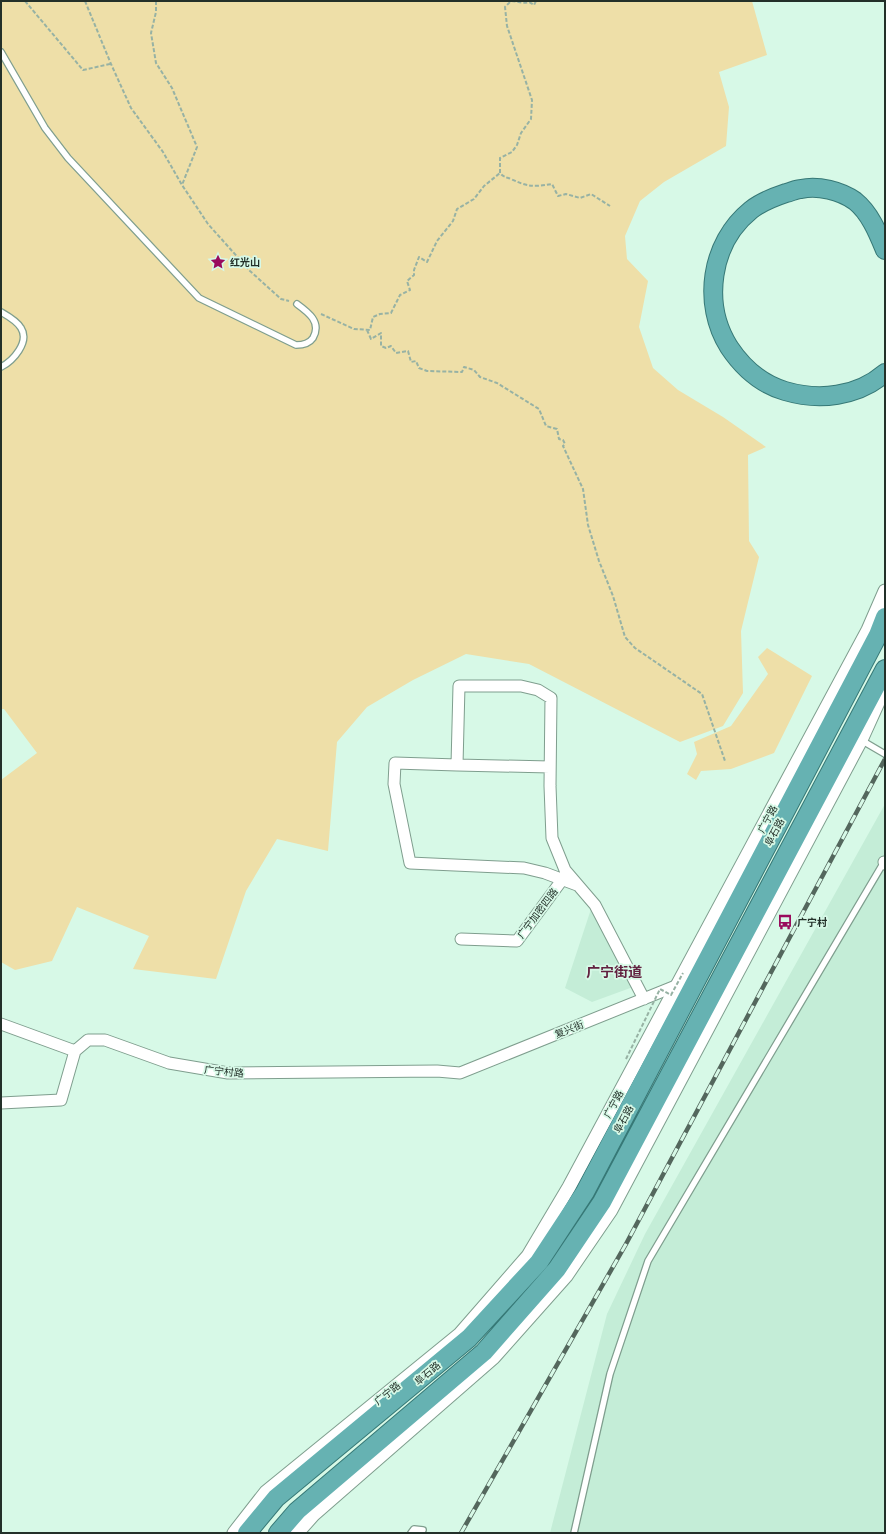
<svg xmlns="http://www.w3.org/2000/svg" width="886" height="1534" viewBox="0 0 886 1534" font-family="Barlow,'Noto Sans SC',sans-serif">
	<style>
		.built { fill: #c4edd7 }
		.green { fill: #eedfa8 }
		.lines { fill: none; stroke-linecap: round; stroke-linejoin: round }
		.service-casing { stroke: #7f9e8e; stroke-width: 8 }
		.minor-casing { stroke: #7f9e8e; stroke-width: 13 }
		.tertiary-casing { stroke: #7f9e8e; stroke-width: 15 }
		.trunk-casing { stroke: #367876; stroke-width: 20 }
		.path { stroke: #97b2a4; stroke-width: 2; stroke-dasharray: 4 2; stroke-linecap: butt }
		.service { stroke: #fff; stroke-width: 5.5 }
		.minor { stroke: #fff; stroke-width: 11 }
		.tertiary { stroke: #fff; stroke-width: 13 }
		.trunk { stroke: #66b2b2; stroke-width: 18 }
		.rail-casing { stroke: #54675d; stroke-width: 4.5 }
		.rail { stroke: #d7f9e7; stroke-width: 3; stroke-dasharray: 9; stroke-linecap: butt }
		.path-bridge { stroke: #97b2a4; stroke-width: 2; stroke-dasharray: 4 2; stroke-linecap: butt }
		.labels { text-anchor: middle; dominant-baseline: central; stroke-width: 3.5; stroke-linejoin: round; paint-order: stroke }
		.poi-label { font-size: 10px; font-weight: bold; fill: #233029; stroke: #d7f9e7; text-anchor: start }
		.street-label { font-size: 10px; fill: #233029; stroke: #d7f9e7 }
		.district-label { font-size: 14px; font-weight: bold; fill: #622140; stroke: #d7f9e7 }
	</style>
	<rect width="100%" height="100%" fill="#d7f9e7"/>
	<path class="built" d="M885,804V1533H550L607,1314L645,1234Z
		M591,909L633,987L592,1002L565,988Z"/>
	<path class="green" d="M1,1H752L767,55L719,72L729,107L726,146L664,182L640,201L625,236L627,259L648,281L639,327L653,368L678,390L723,417L766,447L748,455L749,541L759,557L741,631L743,693L723,726L680,742L529,664L466,654L413,680L367,707L337,742L328,851L277,839L246,891L216,979L133,969L149,936L77,907L52,961L15,970L1,962V780L37,753L4,709H1Z
		M767,648L812,676L774,753L731,769L701,771L696,780L687,774L697,754L694,742L731,726L768,674L758,657Z"/>
	<g class="lines">
		<g class="service-casing">
			<path id="service" d="M1,52L45,128L68,158L199,298L296,345C303,345 309,344 313,338C322,322 308,312 297,304
				M1,312C8,316 17,321 21,328C30,342 13,361 1,367
				M861,740L885,754
				M411,1533L414,1529L423,1530
				M574,1533L610,1374L648,1261L884,862"/>
		</g>
		<g class="minor-casing">
			<path id="minor" d="M457,765L395,763L394,784L410,863L524,868L545,873L577,885
				M550,767L457,765L459,686H521L538,690L551,698L550,786L552,838L565,870L595,905L644,999
				M884,862L885,864
				M461,939L517,941L562,880
				M1,1024L75,1051
				M75,1051L88,1040H105L169,1063L228,1073L437,1071L460,1073L678,985
				M1,1103L61,1100L75,1051"/>
		</g>
		<g class="tertiary-casing">
			<path id="tertiary" d="M234,1533L266,1492L460,1334L528,1256L569,1187L868,630L885,591
				M297,1533L314,1514L494,1357L566,1276L611,1210L861,740L885,687"/>
		</g>
		<g class="trunk-casing">
			<path id="trunk" d="M885,250C878,233 870,213 855,201C841,191 818,185 801,189C796,189 791,192 786,193C774,197 761,202 751,210C710,243 702,304 729,347C743,368 761,384 785,391C819,401 857,397 885,373
				M247,1533L276,1498L469,1338L539,1262L585,1192L878,635L885,617
				M278,1533L297,1511L484,1352L557,1269L602,1202L885,669"/>
		</g>
		<path class="path" d="M25,1L83,70L110,64
			M85,1L111,64L131,108L163,152L182,185L208,224L250,271L281,299L289,301
			M156,1V12L151,33L156,63L172,88L197,147L182,185
			M536,1L534,5L529,2C522,4 517,1 511,1L505,7L507,26L532,100L531,119L521,133L517,145L512,152L500,158V173C503,177 506,177 511,179C528,187 533,187 552,184L558,196L566,194L580,198L591,194L610,206
			M321,314L354,329L370,330L373,317L380,314L391,313L400,295L410,290L407,281L414,275V270L419,257L427,262L437,241L453,221L457,209L474,199L484,186L500,173
			M367,330L371,339L381,333V346L386,348L391,346L396,353L408,351L411,362L416,361L419,368L427,371L462,372L464,367L474,370L480,377L497,383L539,409L546,426L557,429L559,439L563,440L565,444L563,446L583,489L588,525L599,561L613,596L625,637L635,648L702,694L725,761"/>
		<use href="#service" class="service"/>
		<use href="#minor" class="minor"/>
		<use href="#tertiary" class="tertiary"/>
		<use href="#trunk" class="trunk"/>
		<g class="rail-casing">
			<path id="rail" d="M461,1533L626,1244L885,759"/>
		</g>
		<use href="#rail" class="rail"/>
		<path class="path-bridge" d="M626,1059L660,989L671,995L683,973"/>
	</g>
	<defs>
		<g id="sight-bare" transform="scale(1.2)"><path d="M0-6L1.8-2.2L6-1.7L2.9 1.2L3.7 5.4L0 3.3L-3.7 5.4L-2.9 1.2L-6-1.7L-1.8-2.2Z" fill="#990b5d" stroke="#d7f9e7" stroke-width="2.5" paint-order="stroke"/></g>
		<g id="bus-bare" transform="scale(1.2)"><path d="M-5-6H5V4H4V6H2V4H-2V6H-4V4H-5ZM-3.5-4V0h7V-4ZM-3.5 1.2v1.5H-2V1.2ZM2 1.2v1.5H3.5V1.2Z" fill="#990b5d" stroke="#d7f9e7" stroke-width="2.5" paint-order="stroke"/></g>
	</defs>
	<g fill-rule="evenodd">
		<use href="#sight-bare" x="218" y="262"/>
		<use href="#bus-bare" x="785" y="922"/>
	</g>
	<g class="labels">
		<g class="poi-label">
			<text x="230" y="262">红光山</text>
			<text x="797" y="922">广宁村</text>
		</g>
		<g class="street-label">
			<text transform="translate(767 819) rotate(-62)">广宁路</text>
			<text transform="translate(774 832) rotate(-62)">阜石路</text>
			<text transform="translate(537 913) rotate(-53)">广宁加密四路</text>
			<text transform="translate(569 1029) rotate(-22)">复兴街</text>
			<text transform="translate(224 1071) rotate(6)">广宁村路</text>
			<text transform="translate(613 1104) rotate(-62)">广宁路</text>
			<text transform="translate(623 1119) rotate(-62)">阜石路</text>
			<text transform="translate(427 1373) rotate(-40)">阜石路</text>
			<text transform="translate(387 1393) rotate(-39)">广宁路</text>
		</g>
		<g class="district-label">
			<text x="614" y="971">广宁街道</text>
		</g>
	</g>
	<rect width="886" height="1534" fill="none" stroke="#233029" stroke-width="4"/>
</svg>
